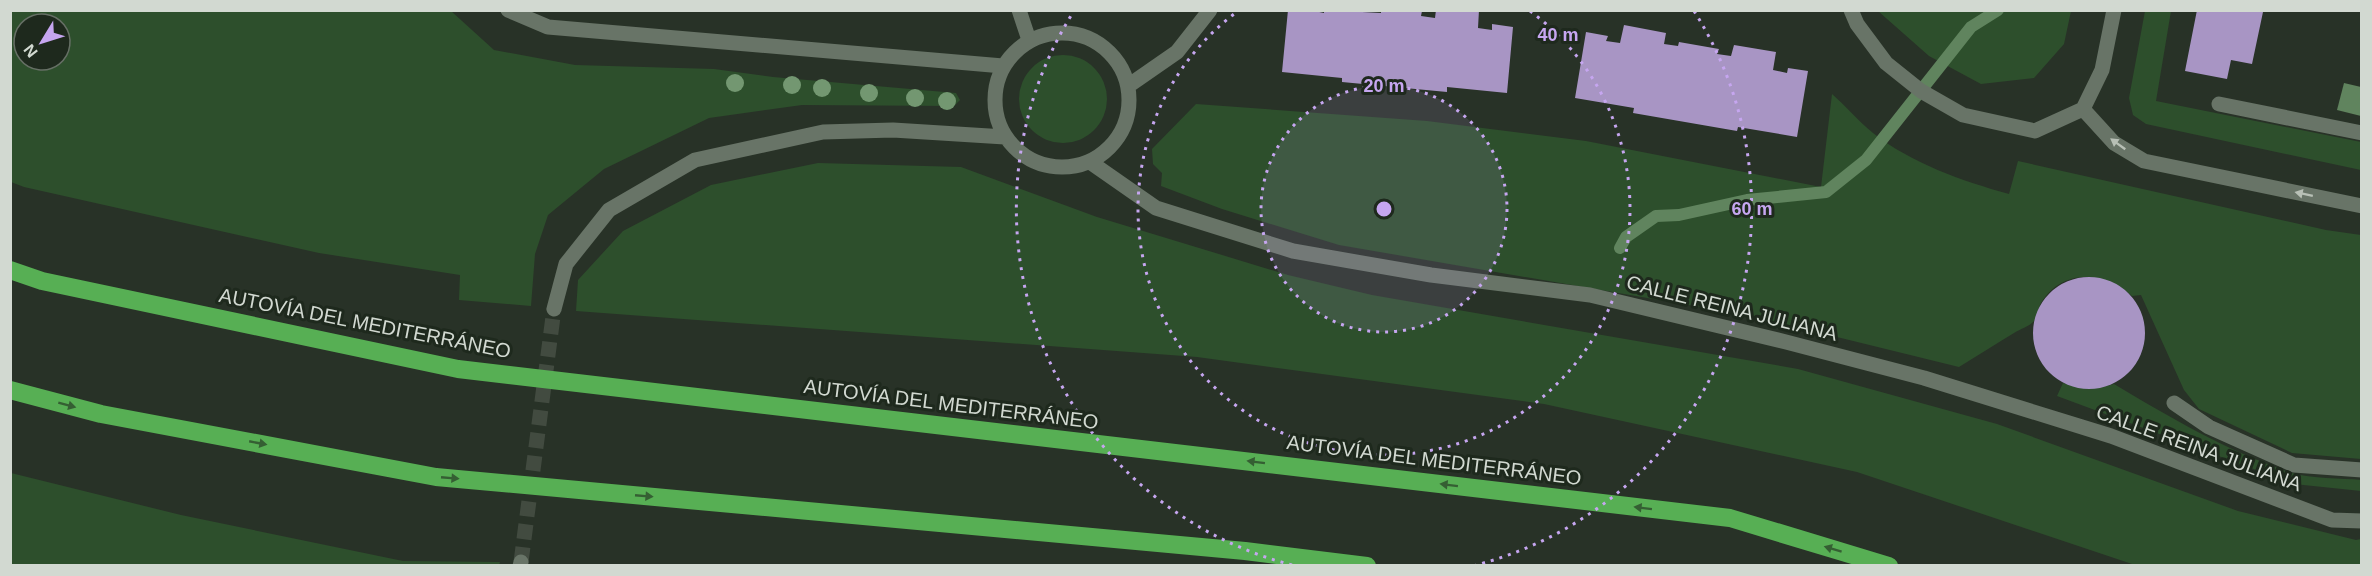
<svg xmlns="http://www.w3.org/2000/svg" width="2372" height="576" viewBox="0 0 2372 576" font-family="Arial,sans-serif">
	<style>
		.green { fill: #2d4f2c; fill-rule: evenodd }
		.water { fill: #60845e }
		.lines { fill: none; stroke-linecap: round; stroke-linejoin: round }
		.stream { stroke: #60845e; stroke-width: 12 }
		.building { fill: #a895c4 }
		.minor-tunnel { stroke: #424b40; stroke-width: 15; stroke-dasharray: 15 8; stroke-linecap: butt }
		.minor { stroke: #687467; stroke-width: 15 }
		.highway { stroke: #57af54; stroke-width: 18 }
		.tree { fill: #739771 }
		.oneway { fill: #b8c0b6 }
		.oneway2 { fill: #355f33 }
		.ring { fill: none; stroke: #c6a6f0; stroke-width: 3; stroke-dasharray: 3 6 }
		.labels { text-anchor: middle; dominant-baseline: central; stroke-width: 6; stroke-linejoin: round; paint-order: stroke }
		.street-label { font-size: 20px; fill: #d2d9d1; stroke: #1e291d }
		.centre { fill: #c6a6f0; stroke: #1e291d; stroke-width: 3 }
		.ring-label { font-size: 18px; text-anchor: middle; font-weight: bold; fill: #c6a6f0; stroke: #1e291d; stroke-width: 6; stroke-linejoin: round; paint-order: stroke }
	</style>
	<rect width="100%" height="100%" fill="#283227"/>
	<path class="green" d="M10,11H451L494,50L575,65L714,69L773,77L956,93L960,100L954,106L802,105L709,118L604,169L548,215L535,254L531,306L459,300L460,275L319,253L24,187L11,182ZM24,24H60V60H24Z
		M1878,11H2071L2064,44L2034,78L1981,84L1929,56Z
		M2145,11H2171L2156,101L2361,142V170L2146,124L2133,115L2129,98Z
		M1019 99a44 44 0 1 1 88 0a44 44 0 1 1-88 0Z
		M1832,94C1846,106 1858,121 1873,133C1911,163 1962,181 2009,194L2018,161L2326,230L2361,235V459L2292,453L2199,409L2184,390L2141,295L2132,296C2104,271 2062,268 2041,303C2038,308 2038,316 2034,321C2030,326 2020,329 2014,333C1996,344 1978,355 1959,367L1752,316L1339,245L1222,209L1161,186L1162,173L1153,164L1152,149L1196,104L1427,121L1586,141L1821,187Z
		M818,163L961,167L1097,217L1288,275L1372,295L1798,369L1997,424L2238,511L2356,540L2361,539V565H2135L1857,472L1544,404L1197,357L576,311L578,280L623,231L711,185Z
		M2063,383C2082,389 2095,390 2114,384C2171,418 2229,452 2292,473C2312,479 2341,478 2361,480V491L2294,484L2057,396Z
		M11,473L181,515L403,561L500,562L499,565H11Z"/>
	<path class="water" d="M2344,83L2361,87V116L2337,110Z"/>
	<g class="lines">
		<path class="stream" d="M1620,248L1626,237L1656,216L1679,215L1747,200L1826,192L1866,160L1971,27L1998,10"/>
	</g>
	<path class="building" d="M1288,10H1310L1324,13V10L1381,13V10H1412L1422,11L1421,16L1435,18L1436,10H1479L1478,28L1492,30V24L1513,27L1507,93L1447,87V92L1342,82V78L1282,72Z
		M2197,10L2263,12L2252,64L2231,60L2227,79L2185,71Z
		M1624,25L1666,33L1664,44L1678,46L1679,42L1719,49L1717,54L1731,56L1734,45L1776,52L1773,70L1787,73L1788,68L1808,71L1797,137L1738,127L1737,131L1633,113L1634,108L1575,98L1586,32L1608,36L1606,41L1620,43Z
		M2033 333a56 56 0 1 1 112 0a56 56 0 1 1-112 0Z"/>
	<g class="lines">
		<path class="minor-tunnel" d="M521,562L554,309"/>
		<path class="minor" d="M508,10L548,27L1003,66
			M1019,10L1029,40
			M1851,10L1857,24L1886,63L1921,91L1963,115L2035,131L2083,109
			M995 100a67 67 0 1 1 134 0a67 67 0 1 1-134 0Z
			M1128,86L1177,52L1210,10
			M2219,104L2362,133
			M2083,109L2114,143L2144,161L2362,206
			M2083,109L2102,70L2114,10
			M1090,162L1156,208L1293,251L1431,275L1590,295L1786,342L1924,378L2111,436L2332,520L2362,521
			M554,309L566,264L609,210L695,160L823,132L893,130L1005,137
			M2174,403L2209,427L2294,465L2362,470
			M520,566L521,562"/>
		<path class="highway" d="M10,270L42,281L458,369L1730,518L1889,566
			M10,390L101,414L436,477L1245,551L1367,566"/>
	</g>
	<g class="tree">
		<circle cx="735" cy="83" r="9"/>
		<circle cx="792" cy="85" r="9"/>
		<circle cx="822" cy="88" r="9"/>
		<circle cx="869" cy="93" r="9"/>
		<circle cx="915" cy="98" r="9"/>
		<circle cx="947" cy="101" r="9"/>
	</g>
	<defs><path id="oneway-solid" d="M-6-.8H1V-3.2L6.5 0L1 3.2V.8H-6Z" transform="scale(1.5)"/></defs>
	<g class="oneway">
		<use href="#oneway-solid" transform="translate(2118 144) rotate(-144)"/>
		<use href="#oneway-solid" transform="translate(2304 194) rotate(-168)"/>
	</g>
	<g class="oneway2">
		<use href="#oneway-solid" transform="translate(67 405) rotate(15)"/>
		<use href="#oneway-solid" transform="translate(258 443) rotate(11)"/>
		<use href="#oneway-solid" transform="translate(1256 462) rotate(-173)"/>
		<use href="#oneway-solid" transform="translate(450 478) rotate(5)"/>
		<use href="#oneway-solid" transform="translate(1449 485) rotate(-173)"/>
		<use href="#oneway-solid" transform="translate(644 496) rotate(5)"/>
		<use href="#oneway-solid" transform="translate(1643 508) rotate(-173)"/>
		<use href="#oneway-solid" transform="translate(1833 549) rotate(-163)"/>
	</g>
	<circle cx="1384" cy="209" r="123" fill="#c6a6f0" fill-opacity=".12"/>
	<g class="ring">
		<circle cx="1384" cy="209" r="123"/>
		<path d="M1530 11A246 246 0 1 1 1238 11"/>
		<path d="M1292 565A368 368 0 0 1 1074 11M1694 11A368 368 0 0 1 1476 565"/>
	</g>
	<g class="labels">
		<g class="street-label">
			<text transform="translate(1732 308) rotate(14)">CALLE REINA JULIANA</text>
			<text transform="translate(365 323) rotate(11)">AUTOVÍA DEL MEDITERRÁNEO</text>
			<text transform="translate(951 404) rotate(7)">AUTOVÍA DEL MEDITERRÁNEO</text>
			<text transform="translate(2199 448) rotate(20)">CALLE REINA JULIANA</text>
			<text transform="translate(1434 460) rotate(7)">AUTOVÍA DEL MEDITERRÁNEO</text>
		</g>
	</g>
	<circle cx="1384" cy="209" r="9" class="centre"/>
	<g class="ring-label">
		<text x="1558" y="41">40 m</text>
		<text x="1384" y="92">20 m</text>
		<text x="1752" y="215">60 m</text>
	</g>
	<rect width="2372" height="576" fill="none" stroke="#d2d9d1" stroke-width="24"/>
	<g transform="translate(42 42) rotate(232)"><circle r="28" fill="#1e291d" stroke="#666f65" stroke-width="1.5"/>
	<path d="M0-4.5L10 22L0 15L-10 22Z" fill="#c6a6f0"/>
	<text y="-9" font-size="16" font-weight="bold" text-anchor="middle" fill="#d2d9d1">N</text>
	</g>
</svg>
